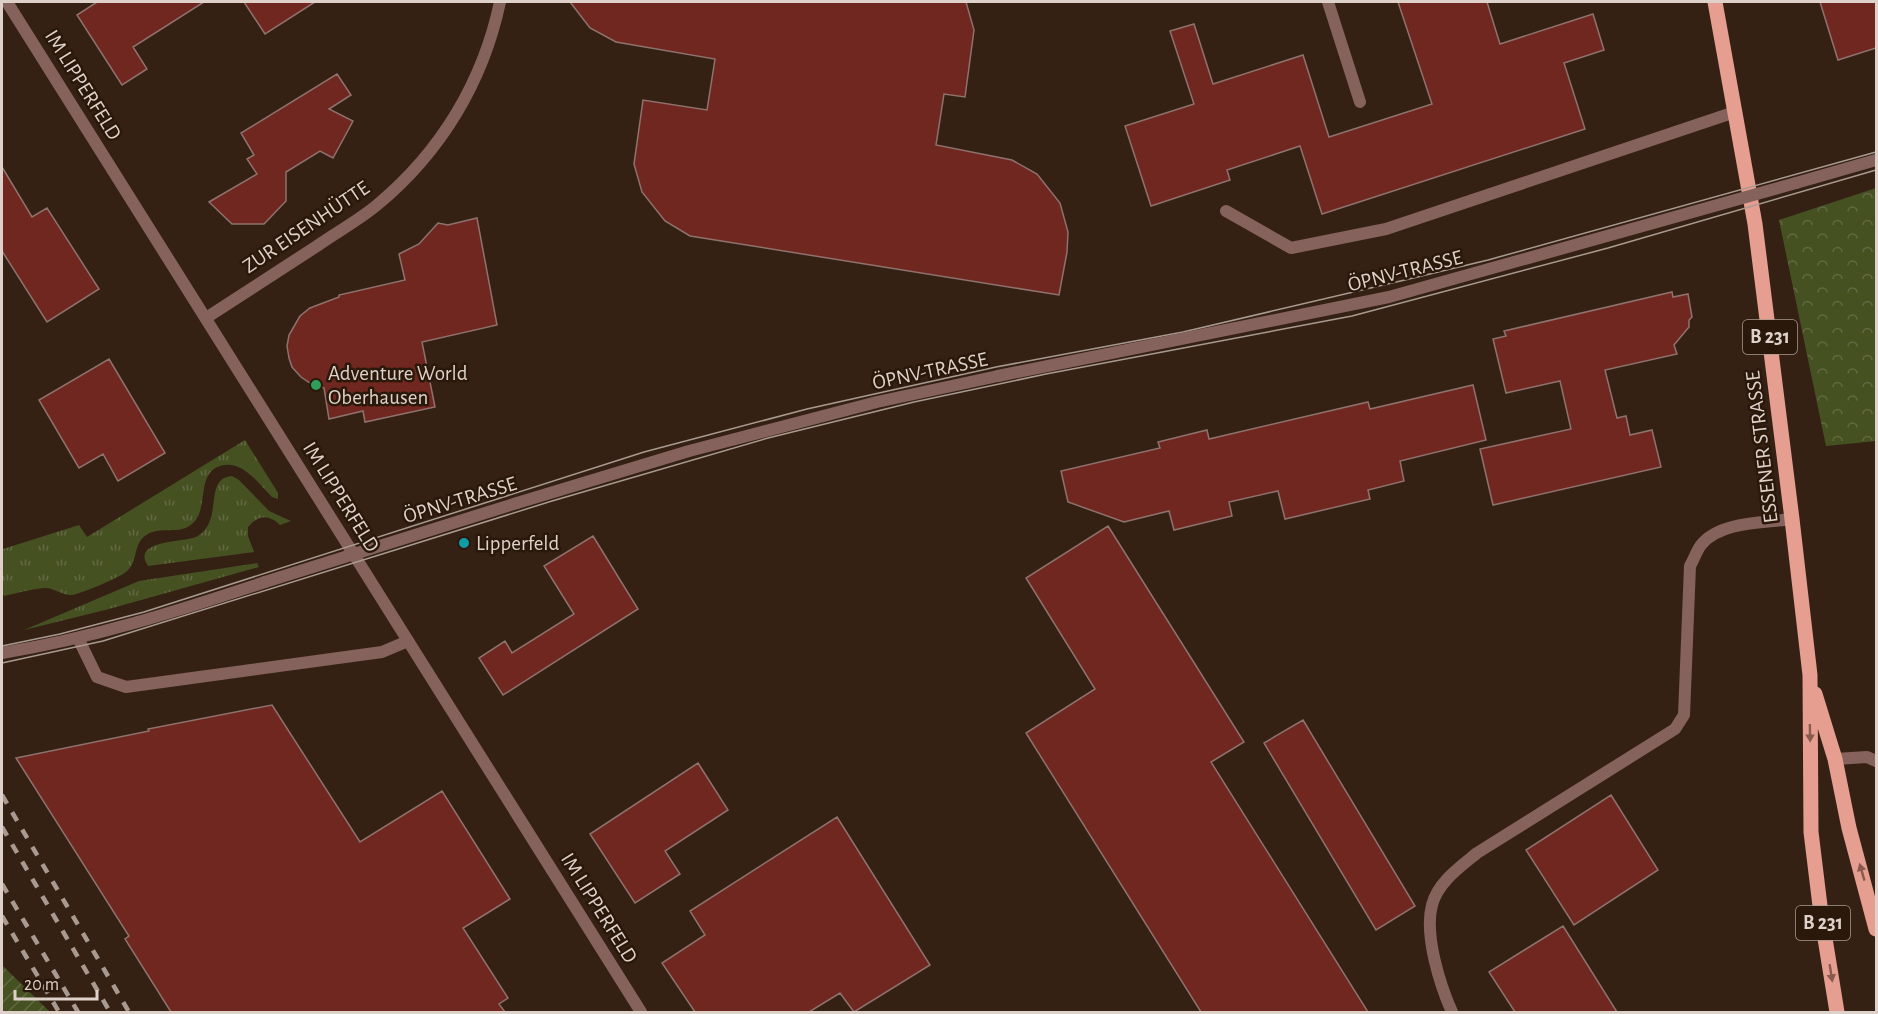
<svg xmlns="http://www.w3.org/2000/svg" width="1878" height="1014" viewBox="0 0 1878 1014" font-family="'Alegreya Sans',sans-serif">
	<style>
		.grass { fill: url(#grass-tufts) }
		.park { fill: url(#park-crowns) }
		.garden { fill: url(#garden-furrows) }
		.building { fill: #6f2720; stroke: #8f726d; stroke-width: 1.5 }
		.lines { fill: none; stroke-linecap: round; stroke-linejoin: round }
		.lane { stroke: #85625c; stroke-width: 12 }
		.street { stroke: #85625c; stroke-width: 12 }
		.primary { stroke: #e69e90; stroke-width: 15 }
		.tram { stroke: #a99a91; stroke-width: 1.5 }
		.rail { stroke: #a99a91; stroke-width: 4.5; stroke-dasharray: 10 10; stroke-linecap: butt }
		.lane-bridge { stroke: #85625c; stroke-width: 12 }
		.oneway { fill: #885b4e }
		.leisure-dot { fill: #2e9e5b; stroke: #2a180b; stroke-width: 2 }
		.culture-dot { fill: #0f9aa8; stroke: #2a180b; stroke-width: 2 }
		.labels { text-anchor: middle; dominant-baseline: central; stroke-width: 5; stroke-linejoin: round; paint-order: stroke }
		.shield { fill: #2a180b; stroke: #a89a90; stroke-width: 1.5 }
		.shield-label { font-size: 20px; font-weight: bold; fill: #ded1c9 }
		.street-label { font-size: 21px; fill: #ded1c9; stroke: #2a180b }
		.poi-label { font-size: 21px; fill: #ded1c9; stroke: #2a180b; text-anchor: start }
	</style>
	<defs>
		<pattern id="grass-tufts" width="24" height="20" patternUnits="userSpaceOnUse" patternTransform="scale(1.5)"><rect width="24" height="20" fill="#465122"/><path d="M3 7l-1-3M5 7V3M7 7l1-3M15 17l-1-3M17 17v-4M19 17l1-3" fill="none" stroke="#606941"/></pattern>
		<pattern id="park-crowns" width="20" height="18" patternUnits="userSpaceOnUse" patternTransform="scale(1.5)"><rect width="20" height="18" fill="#465122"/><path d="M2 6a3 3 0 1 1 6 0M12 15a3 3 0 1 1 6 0" fill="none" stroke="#606941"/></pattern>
		<pattern id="garden-furrows" width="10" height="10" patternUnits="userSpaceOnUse" patternTransform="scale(1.5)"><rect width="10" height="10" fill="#465122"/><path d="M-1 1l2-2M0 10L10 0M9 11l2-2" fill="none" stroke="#606941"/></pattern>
	</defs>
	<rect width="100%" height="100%" fill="#342114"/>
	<path class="grass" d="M245,440L278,493V499L272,497C258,483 242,459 220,466C197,473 208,505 195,521C181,537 163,525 148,534C132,542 139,562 126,572C120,577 79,595 71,595C62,595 54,588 45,588C31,589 17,593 4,596L2,592V553L3,549L79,525L87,537Z
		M232,476L239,480L269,511L291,521L280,525C269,514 258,515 248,527V536L254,552L148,566C130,539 186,543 198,536C224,520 203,478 232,476Z
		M257,563L259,567L109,609L24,630L139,581Z"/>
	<path class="park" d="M1876,188V441L1826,446L1779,220Z"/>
	<path class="garden" d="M2,965L50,1012H2Z"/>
	<path class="building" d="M97,2H204L133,47L147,69L122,85L77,15Z
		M244,2H315L265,34Z
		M570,2H966L974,30L965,97L944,94L936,145L1012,160L1037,174L1060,203L1068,232L1067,252L1059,295L690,236L665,221L642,192L634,164L643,100L707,110L715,59L616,42L590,28Z
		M1398,2H1487L1500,44L1593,14L1604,50L1564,63L1585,129L1322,214L1300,146L1227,170L1230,180L1151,206L1125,126L1194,104L1170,31L1194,24L1213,84L1303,55L1329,137L1432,104Z
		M1820,2H1876V48L1838,60Z
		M337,74L351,95L329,109L353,121L333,158L320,151L286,172V201L264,224H232L209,202L257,174L247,159L254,155L241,133Z
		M2,167L32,217L47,208L99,289L47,322L2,251Z
		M477,218L497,325L422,342L435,407L365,422L363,411L329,419L324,388L310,383L301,377L292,367L289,358L287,346L289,335L300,316L310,308L339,297V295L405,280L399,254L419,244L438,223L448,225Z
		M1672,292L1673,297L1688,294L1692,317L1689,320V327L1674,345L1677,354L1605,370L1617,418L1626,416L1630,435L1652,430L1661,467L1493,505L1480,449L1571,429L1560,381L1506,393L1493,339L1506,336L1504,331Z
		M109,359L165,453L118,481L103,454L79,468L39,400Z
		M1473,385L1486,440L1400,461L1404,481L1368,490L1370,499L1285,519L1278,491L1229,502L1232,516L1174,530L1169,511L1124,522L1068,502L1061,471L1160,448L1158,442L1207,430L1209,439L1368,402L1370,409Z
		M1108,526L1244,742L1211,762L1368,1012H1201L1026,733L1095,689L1026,578Z
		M593,536L638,609L503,695L479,658L505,641L512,653L574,614L544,566Z
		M272,705L360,842L442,791L510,899L463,928L508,998L499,1004L505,1012H171L125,939L129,936L16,758L149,731L148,729Z
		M1303,720L1415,906L1376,930L1264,743Z
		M698,763L728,810L665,851L680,874L635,903L590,834Z
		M1611,795L1658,870L1574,925L1526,850Z
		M837,817L930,965L854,1012L840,993L809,1012H695L662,963L705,935L690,911Z
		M1563,926L1617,1012H1515L1489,972Z"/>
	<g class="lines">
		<path class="lane" d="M1328,2L1360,102
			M1796,183L1876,160
			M1226,211L1291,248L1386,229L1735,112
			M517,503L689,451L877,402L998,376
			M78,638L97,677L126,687L382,652L408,641
			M2,653C93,638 178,611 265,582
			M1835,759L1867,757L1876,761
			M1452,1012C1440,985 1424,935 1432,905C1438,882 1460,867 1477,853L1675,729L1684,715L1690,566C1694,559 1697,550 1701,545C1720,521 1765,523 1792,519"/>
		<path class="street" d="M7,2L641,1012
			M206,318C243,294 280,270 317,246C337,232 359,220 377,205C441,152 483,82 500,2"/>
		<path class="primary" d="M1715,2L1755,224L1792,519L1810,675L1811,832L1821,914L1837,1012
			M1815,694L1835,759L1849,828L1876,929"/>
		<path class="tram" d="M2,646L60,634L144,612L644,452L807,409L996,367L1183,332L1409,279L1488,260L1876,152
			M2,663L103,641L552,501L768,438L914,402L1046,374L1352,316L1608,248L1876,170"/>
		<path class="rail" d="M2,795L129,1012
			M2,827L110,1012
			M2,884L78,1012
			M2,916L59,1012"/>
		<path class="lane-bridge" d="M998,376L1389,297L1796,183
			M265,582L517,503"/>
	</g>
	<defs><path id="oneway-solid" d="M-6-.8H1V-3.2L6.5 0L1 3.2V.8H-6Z" transform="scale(1.5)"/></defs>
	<g class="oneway">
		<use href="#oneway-solid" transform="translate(1810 733) rotate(89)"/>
		<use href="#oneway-solid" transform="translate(1862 872) rotate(-106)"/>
		<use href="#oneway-solid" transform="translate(1831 973) rotate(81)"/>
	</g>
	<circle class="leisure-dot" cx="316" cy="385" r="6"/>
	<circle class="culture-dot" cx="464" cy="543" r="6"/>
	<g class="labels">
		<g class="shield">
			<rect x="1743" y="320" width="54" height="34" rx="4.5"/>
			<rect x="1796" y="906" width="54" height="34" rx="4.5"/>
		</g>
		<g class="shield-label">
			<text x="1770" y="337">B 231</text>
			<text x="1823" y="923">B 231</text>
		</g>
		<g class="street-label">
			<text transform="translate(83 85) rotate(58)">IM LIPPERFELD</text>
			<text transform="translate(306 227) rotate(-34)">ZUR EISENHÜTTE</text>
			<text transform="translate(1405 271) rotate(-14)">ÖPNV-TRASSE</text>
			<text transform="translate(930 371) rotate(-12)">ÖPNV-TRASSE</text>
			<text transform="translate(1762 447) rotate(-97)">ESSENER STRASSE</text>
			<text transform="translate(341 497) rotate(58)">IM LIPPERFELD</text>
			<text transform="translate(460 500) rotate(-17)">ÖPNV-TRASSE</text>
			<text transform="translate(599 908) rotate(58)">IM LIPPERFELD</text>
		</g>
		<g class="poi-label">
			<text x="328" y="373">Adventure World<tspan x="328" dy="24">Oberhausen</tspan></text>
			<text x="476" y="543">Lipperfeld</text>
		</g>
	</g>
	<rect width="1878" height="1014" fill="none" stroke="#ded1c9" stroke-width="6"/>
	<path d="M15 990v9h82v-9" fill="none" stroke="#ded1c9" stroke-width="3"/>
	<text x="24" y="990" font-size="18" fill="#ded1c9" stroke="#2a180b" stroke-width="4.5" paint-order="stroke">20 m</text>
</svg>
